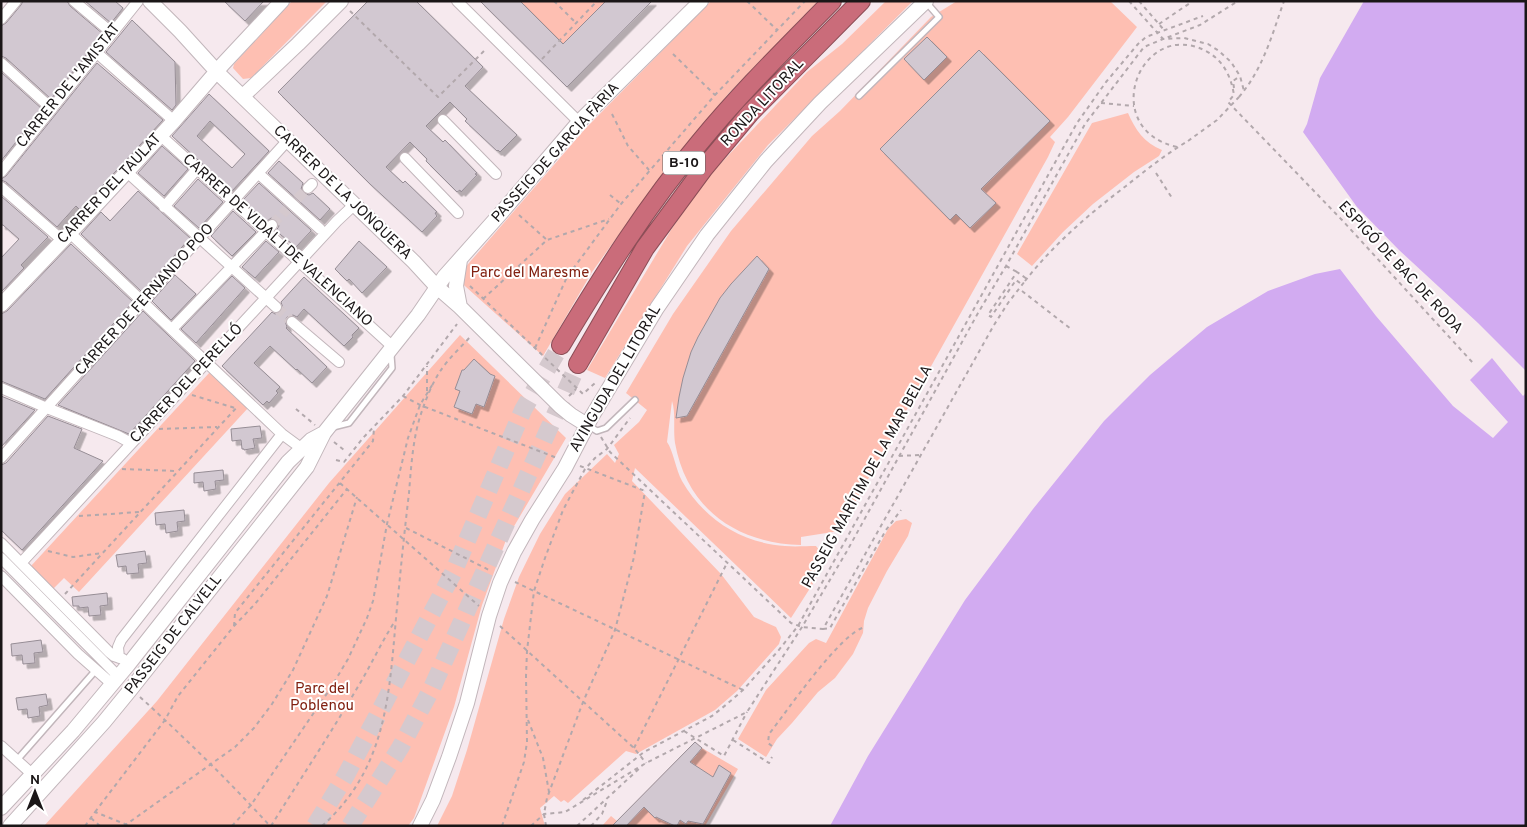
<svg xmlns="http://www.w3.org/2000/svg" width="1527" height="827" viewBox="0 0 1527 827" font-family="Overpass,sans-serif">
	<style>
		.green { fill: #febfb2 }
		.water { fill: #d2abf1 }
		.building { fill: #d2c8d1; stroke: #968d95; fill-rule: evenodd; filter: url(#shadow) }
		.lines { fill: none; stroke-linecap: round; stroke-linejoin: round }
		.street-tunnel { stroke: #d5c9ce; stroke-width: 10; stroke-dasharray: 10 5; stroke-linecap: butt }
		.highway-tunnel { stroke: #d5c9ce; stroke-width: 18; stroke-dasharray: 18 9; stroke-linecap: butt }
		.lane-casing { stroke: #c2b6bb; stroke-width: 8 }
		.street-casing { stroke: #c2b6bb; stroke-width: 12 }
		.secondary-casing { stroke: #c2b6bb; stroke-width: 16 }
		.highway-casing { stroke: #8c4e57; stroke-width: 20 }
		.path { stroke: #b2a8ac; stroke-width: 2; stroke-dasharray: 4 4; stroke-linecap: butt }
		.lane { stroke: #fff; stroke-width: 5 }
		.street { stroke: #fff; stroke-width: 10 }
		.secondary { stroke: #fff; stroke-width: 14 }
		.highway { stroke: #ca6c7a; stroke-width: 18 }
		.path-bridge { stroke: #b2a8ac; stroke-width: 2; stroke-dasharray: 4 4; stroke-linecap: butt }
		.labels { text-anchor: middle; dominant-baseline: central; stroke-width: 4; stroke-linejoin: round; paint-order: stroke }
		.shield { fill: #fff; stroke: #5f5c5d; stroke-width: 1 }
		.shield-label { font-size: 14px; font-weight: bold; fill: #1a1617 }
		.street-label { font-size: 15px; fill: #1a1617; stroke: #fff }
		.park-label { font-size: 15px; fill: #812010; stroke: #fff }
	</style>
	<defs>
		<filter id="shadow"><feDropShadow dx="4.5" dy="4.5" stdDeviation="0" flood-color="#0004"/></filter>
	</defs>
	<rect width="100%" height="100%" fill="#f6e9ee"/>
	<path class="green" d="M292,1H327L251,78L243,79L233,68L234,64Z
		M520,1H606L563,44Z
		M711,1H818L729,93L671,162L592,272L543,356L456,278L585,129Z
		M886,1H913L768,145L687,246L605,378L587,370L671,230L707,178L807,72L842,44Z
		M957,1H1110L1137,27L1068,117L1050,137L1055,142L1048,157L839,531L801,537V545C736,543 687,509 675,443C673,429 676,413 672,401L667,442C673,450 676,470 682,481C704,519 741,543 785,546C795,547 806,546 816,546L826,559L814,582L791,618L635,468L632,481L721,574L754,617L776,627L781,637L779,644L737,691L715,710L636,754L626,751L568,803L564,800L561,802L554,796L540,808L545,826H437L452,796L467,750L504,619L519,577L540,534L565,494L607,454L615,463L619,454L614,445L639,422L647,410L626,393L673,314L731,231L812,136L840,111L931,17Z
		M1128,113C1135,129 1144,143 1162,150L1159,156L1134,172L1093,204L1063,232L1032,266L1017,254L1092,123Z
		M460,335L566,438L506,540L482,605L454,707L414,818L408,826H44L157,701L329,483Z
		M210,372L248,408L79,592L64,578L53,589L31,566Z
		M906,519L912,523L908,536L887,571L868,608L864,621L863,633L853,654L835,678L818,692L792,723L777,739L766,757L738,739L766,690L809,643L816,639L826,643L888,529L896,521Z
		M695,742L702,748L738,769L705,826H602L611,816L617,821Z"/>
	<path class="water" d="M1364,1H1526V371L1478,323L1399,250L1357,207L1303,132L1307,124L1320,78Z
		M1340,269L1376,316L1453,406L1493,438L1508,422L1470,380L1492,358L1523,396L1526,393V826H830L868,756L965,600L1033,509L1104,421L1150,375L1207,327L1268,291L1315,274Z"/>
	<path class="building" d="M23,1H67L70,6L103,34L51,99L6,58L1,56V26L6,23L21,5Z
		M85,1H115L123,8L111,23Z
		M224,1H264L245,21Z
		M368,1H416L483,67L465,86L517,135L500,152L498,150L497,151L465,121L467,119L450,102L426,126L443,142L445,140L477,173L475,174L477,175L461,192L460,190L457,192L426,161L427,159L410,142L386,167L403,183L405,181L437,212L435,213L437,216L422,232L370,184L278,92Z
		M480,1H520L563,44L606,1H652L567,87Z
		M132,20L175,62L176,105L172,110L106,52Z
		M927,37L947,57L924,80L904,59Z
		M979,50L1050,121L981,189L996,203L970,228L956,214L950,220L880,149Z
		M97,63L163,120L80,210L76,206L57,227L6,182L1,180V179L6,176Z
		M1,72L42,109L1,161Z
		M209,94L269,151L232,191L172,136ZM210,121L245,154L232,168L197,136Z
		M162,146L188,169L164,196L138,173Z
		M279,161L303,183L301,189L304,193L309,195L313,193L330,209L320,220L268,173Z
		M198,179L223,202L199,228L174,206Z
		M259,183L311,230V231L296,247L276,231L279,226L276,220L271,218L266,222L242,201Z
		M138,191L190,238L142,292L81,234L101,212L110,221Z
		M1,196L48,237L21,265L24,268L1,292V258L19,239L3,225H1Z
		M233,211L256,232L232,256L211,236Z
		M266,241L279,252L255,278L242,267Z
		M359,241L387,267L362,293L349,279L347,281L335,269Z
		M71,244L133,302L45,399L1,381V314L7,311Z
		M757,256L769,269L687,416L676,418L679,397L683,378L691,352L698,337L720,298L731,284Z
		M175,275L196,294L171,320L152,301Z
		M232,276L245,288L196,343L181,329Z
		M304,277L359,328L352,335L353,337L344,346L304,309L297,317L293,315L287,317L285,321L287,327L286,328L327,367L312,383L297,369L296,370L270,346L254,363L280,387L276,391L278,393L269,403L267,401L263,405L222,366L272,312L275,314L281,312L283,308L281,302Z
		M143,311L195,361L129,434L58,405Z
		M474,359L490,374L495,376L484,407L476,404L472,414L454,407L460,391L455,389L462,370H464Z
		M1,396L35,410L1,447Z
		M48,416L82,429L74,448L103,461L22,550L1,530V465L6,463Z
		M260,426L262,438L253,439L255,448L244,450V449H242L241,440L232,441L231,429Z
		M223,470L224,480L215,481L216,489L204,491L203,482L194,483V473Z
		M184,510L185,521L177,522L178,531L166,533L165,524L156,525L155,513Z
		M145,551L147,563L138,564L139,573L127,574L126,566L118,567L116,555Z
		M107,593L108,605L100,606L101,615L89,616L88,607L79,608V606H73L72,597Z
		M41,640L43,652L34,653L35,663L23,664L22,655L12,656L11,644Z
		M46,694L48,705L39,707L40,716L28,718L27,709L18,710L16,698Z
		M695,742L702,748L690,762L713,777L719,765L731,773L703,824L688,821L686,824L680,820L677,826H675L656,817L655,818L644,807L626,826H612Z"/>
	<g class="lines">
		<path class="street-tunnel" d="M297,199L308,188
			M272,225L287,209
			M276,307L292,322"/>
		<path class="highway-tunnel" d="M315,826L346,775L453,573L523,410L561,345
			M350,826L400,748L432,688L578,364"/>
		<g class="lane-casing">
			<path id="lane" d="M859,96L939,17L926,2
				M587,425L597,431L606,428L635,400
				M333,427L349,423L392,368L391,355
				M17,760L96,670"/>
		</g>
		<g class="street-casing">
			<path id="street" d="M74,1L112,33
				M457,1L579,122
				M1,19L16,1
				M97,53L174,121
				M1,63L52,109
				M443,120L496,174
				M160,135L393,347
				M405,158L458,213
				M1,172L138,1
				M127,172L276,307
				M259,174L320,229
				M1,187L62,240
				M308,188L312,184
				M164,207L197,169
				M70,233L282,434L301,448
				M292,322L339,362
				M172,329L272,225
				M1,388L47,408L118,436L131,443
				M1,458L288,140
				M1,543L109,652L114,656L123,659
				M1,558L115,673
				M21,563L337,221L354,205
				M1,576L78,654L112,684
				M119,658L118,647L121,640L282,434
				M1,746L32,774"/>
		</g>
		<g class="secondary-casing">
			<path id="secondary" d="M150,1L180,31L220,75L414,262L437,287L460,307L560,406L571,415L587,425
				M243,96L298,44L341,1
				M460,260L456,286L460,307
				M1,305L84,218L174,121L223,64L282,1
				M1,808L73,731L128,665L288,462L311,440L324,433
				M10,826L104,722L131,689L307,467L324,433L418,315L444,277L501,213L579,122L701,1
				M420,826L433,800L449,757L467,703L489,616L500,583L514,552L532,520L565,468L591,418L657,308L707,235L766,161L820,103L926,1"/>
		</g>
		<g class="highway-casing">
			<path id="highway" d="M561,345C603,275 647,205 700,142C741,92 787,47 832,1
				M578,364L645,248L704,168L750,113L861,1"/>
		</g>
		<path class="path" d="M554,1L576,23
			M747,1L777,30
			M1129,1L1163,39L1200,25L1238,1
			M1139,1L1164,30
			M350,11L438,97L485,50
			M1159,24L1190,3
			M673,54L715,95
			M542,59L597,1
			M1234,88L1233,81L1240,76
			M1239,97C1263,69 1272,35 1284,1
			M1101,103L1134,106
			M612,114L628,146L649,170
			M1177,147C1097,129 1140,17 1206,51C1223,60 1231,76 1234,95L1228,102L1342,220L1473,363
			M1156,173L1172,198
			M610,195L621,204
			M519,215L547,240
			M1006,266L1017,272
			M1025,281C1053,245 1089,214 1126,186C1146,170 1166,154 1188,141
			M1020,283L1016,280L991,317L988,315L1017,272L1027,279
			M470,286L583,394L595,383L597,384
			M1022,291L1071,329
			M483,299L547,240L609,219
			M535,348L567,277L621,204L715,95L805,1
			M427,391V366
			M192,395L235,408
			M403,396L420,405L557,458
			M569,396L576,389
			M296,409L315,425
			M159,429L217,427
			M601,437L610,452L791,623L802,627L823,629L994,325
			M334,442L344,450
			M899,456L919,455
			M336,460L344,462L363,438L403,396L457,324
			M580,466L645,491
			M122,469L177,471
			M340,483L479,606
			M79,516L140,512
			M406,528L491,571
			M48,551L73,557L102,553
			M515,582L743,690
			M65,594L238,406
			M234,626L235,613L373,441L374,428
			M500,626L634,748L646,763
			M823,629L830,628L886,530L901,510
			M140,697C185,738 229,781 270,826
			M528,720L543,758L549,792
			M684,731L724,756L747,712
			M733,740L769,763L772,757
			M772,746L768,743L769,734C785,714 843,629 866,627
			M634,748L727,563
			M583,800L644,752L712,716L727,704L743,690L778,651L798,626L1077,123L1106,82L1138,44L1146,37L1203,16
			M95,812L165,720L178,696L234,626L255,604L347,489
			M91,818L100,826
			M85,826L95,812L130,826
			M124,826L235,747L254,728L272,704L293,670L327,596L357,497
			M232,826L251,805L330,689L348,659L367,618L373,601L387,524L408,438L420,405L434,382
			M271,826C299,781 329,736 356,690C370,667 381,643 395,621
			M322,826C386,769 389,697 396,618C400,576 404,535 409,493C411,468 413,435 422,411C426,399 432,384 439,373C447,360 461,347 471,336
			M502,826L524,762L527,742L526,676L527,651L534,591L545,558L563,510L585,469L595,458L607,449L630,418
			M531,826L544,814L565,812L646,763L747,712L802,627L847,551L978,313L1006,266L1085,124L1144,47L1163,39L1184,38L1208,44L1219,51L1231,62L1240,76L1244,91
			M546,826L544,814L547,798L583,702L615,630L634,557L645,491
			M577,826L642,766
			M591,826L602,814L607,801"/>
		<use href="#lane" class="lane"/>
		<use href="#street" class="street"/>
		<use href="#secondary" class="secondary"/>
		<use href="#highway" class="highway"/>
		<path class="path-bridge" d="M1188,141L1217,120L1239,97
			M994,325L1008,303L1025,281"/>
	</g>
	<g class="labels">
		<rect class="shield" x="663" y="151.5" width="42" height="23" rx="4"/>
		<g class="shield-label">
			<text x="684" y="163">B-10</text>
		</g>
		<g class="street-label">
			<text transform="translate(69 86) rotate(-51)">CARRER DE L'AMISTAT</text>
			<text transform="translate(763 103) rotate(-47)">RONDA LITORAL</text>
			<text transform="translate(556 153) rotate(-48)">PASSEIG DE GARCIA FÀRIA</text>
			<text transform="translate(110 189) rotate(-47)">CARRER DEL TAULAT</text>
			<text transform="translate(342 193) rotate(44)">CARRER DE LA JONQUERA</text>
			<text transform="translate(277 241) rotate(42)">CARRER DE VIDAL I DE VALENCIANO</text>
			<text transform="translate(1400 268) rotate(47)">ESPIGÓ DE BAC DE RODA</text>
			<text transform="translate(145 300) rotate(-48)">CARRER DE FERNANDO POO</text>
			<text transform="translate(616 379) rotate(-60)">AVINGUDA DEL LITORAL</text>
			<text transform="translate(187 384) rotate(-47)">CARRER DEL PERELLÓ</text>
			<text transform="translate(868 477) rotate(-61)">PASSEIG MARÍTIM DE LA MAR BELLA</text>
			<text transform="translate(174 635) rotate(-52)">PASSEIG DE CALVELL</text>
		</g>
		<g class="park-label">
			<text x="530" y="273">Parc del Maresme</text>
			<text x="322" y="689">Parc del<tspan x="322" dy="17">Poblenou</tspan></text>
		</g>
	</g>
	<rect width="1527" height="827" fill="none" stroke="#1a1617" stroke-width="5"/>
	<g transform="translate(35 792)" stroke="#ffffff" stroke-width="4" paint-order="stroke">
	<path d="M0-4L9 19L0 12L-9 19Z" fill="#1a1617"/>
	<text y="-8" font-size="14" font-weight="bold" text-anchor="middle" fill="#1a1617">N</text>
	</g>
</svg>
